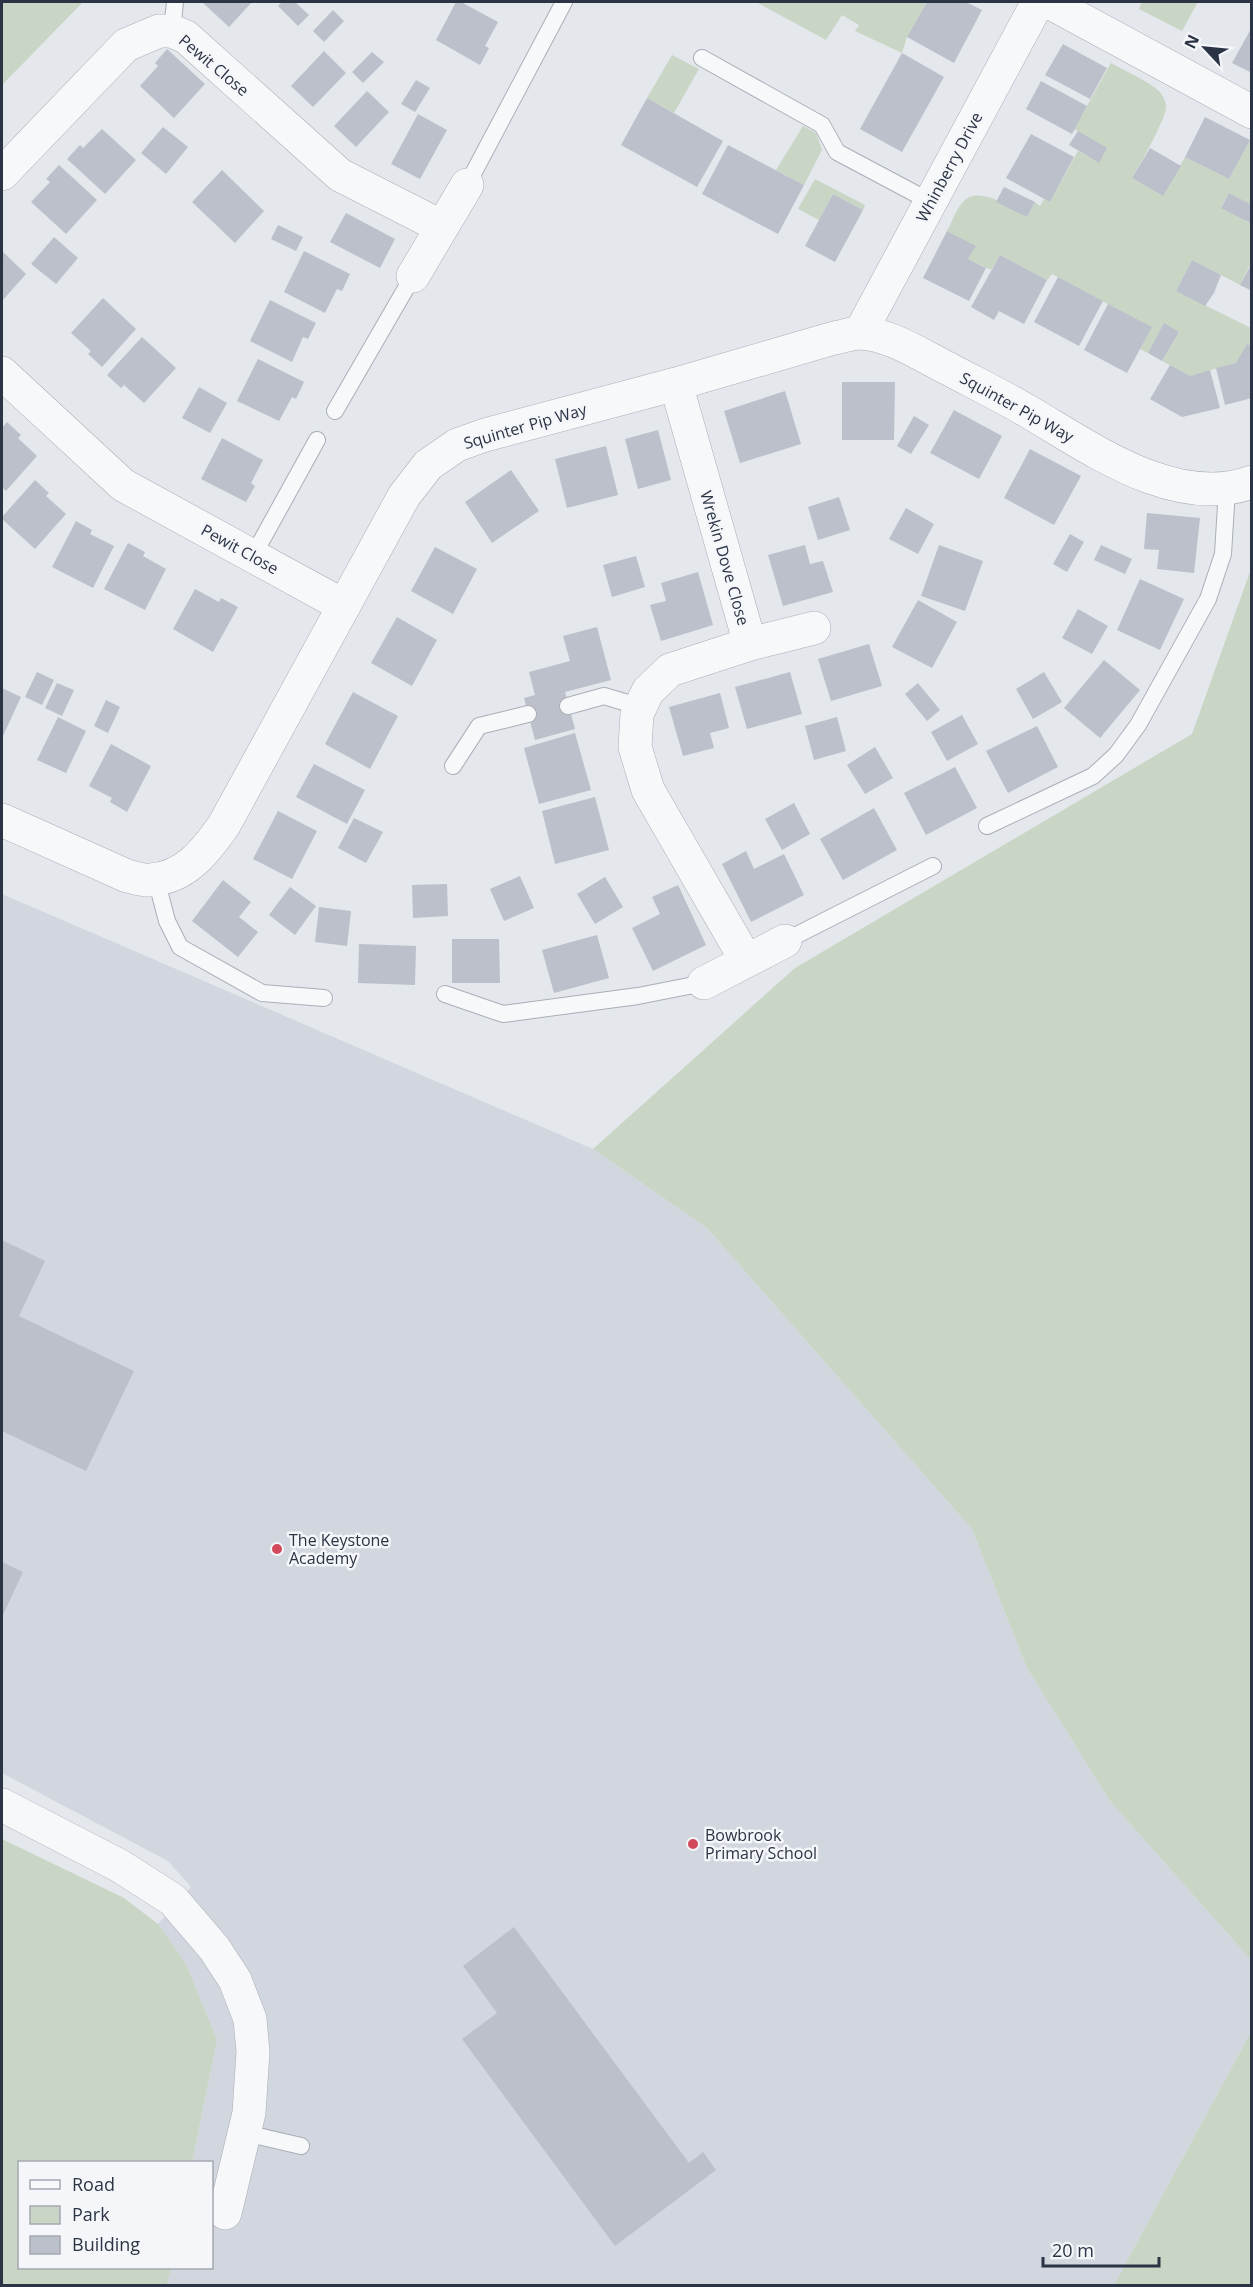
<svg xmlns="http://www.w3.org/2000/svg" width="1253" height="2287" viewBox="0 0 1253 2287" font-family="'Open Sans',sans-serif">
	<style>
		.built { fill: #d2d6de }
		.green { fill: #c9d6c5 }
		.building { fill: #bbc0ca }
		.lines { fill: none; stroke-linecap: round; stroke-linejoin: round }
		.lane-casing { stroke: #a9aeb7; stroke-width: 18 }
		.street-casing { stroke: #a9aeb7; stroke-width: 34 }
		.lane { stroke: #f7f8fa; stroke-width: 16 }
		.street { stroke: #f7f8fa; stroke-width: 33 }
		.poi-dot { fill: #d1495b; stroke: #f4f6f9; stroke-width: 2 }
		.labels { text-anchor: middle; dominant-baseline: central; stroke-width: 5; stroke-linejoin: round; paint-order: stroke }
		.street-label { font-size: 16px; fill: #2b3445; stroke: #f4f6f9 }
		.poi-label { font-size: 16px; fill: #2b3445; stroke: #f4f6f9; text-anchor: start }
	</style>
	<rect width="100%" height="100%" fill="#e4e7ec"/>
	<path class="built" d="M2,894L593,1149L707,1228L972,1529L1027,1668L1110,1801L1251,1960V2032L1114,2285H167L171,2268H212V2162H192L217,2040L186,1964L158,1924L191,1887L168,1861L2,1773Z"/>
	<path class="green" d="M2,2H83L2,85Z
		M756,2H927L907,37L902,53L855,31L859,25L842,15L826,40Z
		M1142,2H1198L1182,31L1139,9Z
		M672,55L699,69L674,113L647,98Z
		M1111,63C1123,70 1150,82 1159,91C1163,95 1166,102 1166,107C1166,119 1139,166 1132,178L1163,196L1185,157L1229,179L1250,140L1251,141V205L1229,193L1221,207L1251,224V263L1240,285L1192,260L1176,291L1251,328V347L1236,363L1190,376L1162,361L1179,332L1164,324L1148,353L1140,349L1151,327L1052,274L1047,280L1000,255L991,270L968,259L975,246L947,231C952,222 956,209 963,202C980,184 1011,209 1027,217L1035,202L1040,206L1044,199L1050,202L1078,151L1098,162L1106,148L1074,129Z
		M803,126L816,133L822,150L804,185L776,170Z
		M815,179L865,205L863,210L833,194L819,220L798,209Z
		M1251,569L1252,1960H1251L1110,1801L1027,1668L972,1529L707,1228L593,1149L795,968L1192,734Z
		M2,1839L124,1898L158,1924L186,1964L217,2040L192,2162H20V2268H171L167,2285H2Z
		M1251,2032V2285H1114Z"/>
	<path class="building" d="M202,2H252L229,27Z
		M282,2H295L309,15L298,26L278,6Z
		M456,2H461L498,22L485,46L489,48L480,65L436,40Z
		M927,2H966L982,10L954,63L907,37Z
		M333,10L344,21L324,42L313,31Z
		M1252,27V73L1232,63Z
		M1063,44L1107,68L1090,99L1045,75Z
		M167,49L205,84L174,118L140,86L158,66L155,63Z
		M324,51L346,73L313,107L291,86Z
		M372,52L384,62L363,83L352,72Z
		M902,53L944,77L902,152L860,129Z
		M416,80L430,88L415,112L401,104Z
		M1041,81L1087,106L1072,134L1026,109Z
		M367,91L389,112L356,147L334,126Z
		M647,98L723,141L697,187L621,145Z
		M418,114L447,130L420,179L391,164Z
		M1205,117L1250,140L1229,179L1185,157Z
		M163,127L188,147L166,174L141,153Z
		M102,129L136,160L105,194L67,159L80,145L83,148Z
		M1078,131L1107,148L1099,163L1069,145Z
		M1031,134L1074,157L1050,202L1006,178Z
		M728,145L804,185L778,234L702,194Z
		M1150,148L1181,166L1163,196L1132,178Z
		M59,165L97,200L66,234L31,202L50,182L46,179Z
		M222,170L264,211L235,243L192,202Z
		M1004,187L1035,202L1027,217L996,202Z
		M1229,193L1252,205V224L1221,208Z
		M833,194L863,210L835,262L805,246Z
		M346,213L395,239L380,268L330,242Z
		M278,225L303,237L296,251L271,239Z
		M947,231L976,246L968,259L986,268L969,301L923,278Z
		M54,237L78,258L56,284L31,264Z
		M2,251L26,274L2,301Z
		M304,251L350,274L342,291L337,289L325,313L284,292Z
		M1000,255L1047,280L1024,324L999,311L994,320L971,307Z
		M1192,260L1221,275L1214,293L1205,306L1176,291Z
		M1252,263V291L1240,285Z
		M1058,277L1103,301L1079,346L1034,322Z
		M103,298L136,329L102,367L88,354L91,351L71,333Z
		M270,300L316,323L308,339L303,337L292,362L250,341Z
		M1108,304L1152,327L1127,373L1084,350Z
		M1164,323L1179,332L1162,361L1148,353Z
		M142,337L176,368L144,403L124,385L121,388L107,375Z
		M1247,344L1252,347V398L1225,405L1216,368L1236,363Z
		M258,359L304,382L296,399L292,397L279,421L237,401Z
		M1170,365L1190,376L1210,370L1220,408L1182,417L1150,399Z
		M842,382H895L894,440H842Z
		M199,387L227,403L210,433L182,418Z
		M785,391L801,444L740,463L724,411Z
		M954,410L1002,436L979,479L930,453Z
		M914,416L929,425L911,454L897,446Z
		M7,422L21,435L18,438L37,456L6,491L2,487V428Z
		M658,430L671,480L638,489L625,439Z
		M222,438L263,460L251,483L255,486L246,502L201,479Z
		M606,446L618,495L567,508L555,459Z
		M1030,449L1081,476L1054,525L1004,498Z
		M511,470L539,511L492,543L465,502Z
		M35,480L49,493L46,496L66,514L35,549L2,519V517Z
		M839,497L850,530L818,540L808,507Z
		M906,508L934,524L918,554L889,539Z
		M1147,513L1200,518L1194,573L1157,569L1159,550L1144,549Z
		M76,521L92,530L90,534L114,546L93,588L52,567Z
		M1070,534L1084,542L1067,572L1053,564Z
		M128,543L145,552L143,556L166,569L145,610L104,589Z
		M805,545L810,564L823,561L833,592L783,606L768,555Z
		M939,545L983,561L965,611L921,596Z
		M1101,545L1132,559L1125,574L1094,560Z
		M435,547L477,569L453,614L411,591Z
		M636,556L645,587L612,597L603,565Z
		M698,572L713,625L661,641L650,605L666,601L661,583Z
		M1140,579L1184,599L1160,650L1117,630Z
		M195,589L219,602L221,598L238,607L213,652L173,629Z
		M918,600L957,622L932,668L892,647Z
		M1078,609L1108,626L1092,654L1062,638Z
		M397,617L437,640L412,686L371,663Z
		M597,627L611,680L565,692L575,729L535,740L524,698L535,695L529,672L570,661L563,636Z
		M869,644L882,686L831,701L818,659Z
		M1104,660L1140,690L1100,738L1064,708Z
		M37,672L54,680L42,705L25,697Z
		M790,672L802,714L747,729L735,687Z
		M1044,672L1062,702L1033,719L1016,689Z
		M57,683L74,690L62,716L45,708Z
		M918,683L940,710L927,721L905,694Z
		M2,688L21,697L2,738Z
		M353,692L398,716L370,769L325,744Z
		M720,693L729,728L710,733L714,748L683,756L669,707Z
		M106,700L120,707L108,733L94,726Z
		M962,715L978,744L947,761L931,732Z
		M58,717L86,731L66,773L37,760Z
		M837,717L846,751L814,760L805,726Z
		M1037,726L1058,767L1008,793L986,751Z
		M575,733L591,790L539,804L524,748Z
		M111,744L151,766L127,812L110,802L112,798L89,786Z
		M875,747L893,778L865,794L847,765Z
		M314,764L365,790L347,824L296,797Z
		M955,767L977,808L926,835L904,793Z
		M595,797L609,850L555,864L542,811Z
		M794,803L810,834L782,850L765,819Z
		M874,808L897,850L843,880L820,839Z
		M278,811L317,831L292,879L253,859Z
		M354,818L383,832L366,863L338,848Z
		M746,851L754,869L784,854L804,895L751,922L722,864Z
		M520,876L534,908L504,921L490,889Z
		M605,877L623,907L595,924L577,894Z
		M223,880L251,902L239,917L258,932L238,957L192,921Z
		M447,884L448,916L413,918L412,885Z
		M678,885L706,945L653,971L632,928L660,914L652,897Z
		M290,887L316,906L295,935L269,915Z
		M319,907L351,911L347,946L315,942Z
		M597,935L609,978L554,993L542,950Z
		M452,939H499L500,983H452Z
		M359,944L416,946L415,985L358,983Z
		M2,1240L45,1261L19,1316L134,1371L86,1471L2,1431Z
		M2,1562L23,1572L2,1617Z
		M514,1927L689,2163L703,2152L716,2170L615,2246L462,2039L497,2013L463,1966Z"/>
	<g class="lines">
		<g class="lane-casing">
			<path id="lane" d="M172,31L175,2
				M702,58L822,125L837,152L931,202
				M467,185L564,2
				M335,411L413,276
				M253,556L317,440
				M568,706L604,696L641,707
				M453,766L479,726L528,714
				M987,826L1093,776L1116,755L1138,725L1208,599L1223,554L1227,489
				M156,879L167,921L180,947L262,993L324,998
				M785,941L933,866
				M445,994L503,1014L638,996L704,983
				M245,2133L301,2146"/>
		</g>
		<g class="street-casing">
			<path id="street" d="M1049,2L1252,112
				M2,174L126,45L159,31H172L186,37L340,175L442,227
				M413,276L467,185
				M860,333L1038,2
				M2,373L123,485L344,606
				M676,384L750,644L670,670L648,691L637,714L635,747L648,790L746,960
				M750,644L814,628
				M2,820L127,876C134,877 143,881 150,880C185,878 205,852 224,825L404,496L428,465L457,445L485,435L676,384L834,338C842,337 852,333 861,333C891,335 919,354 945,367C973,382 1002,396 1029,412C1092,449 1176,510 1252,482
				M704,983L785,941
				M2,1805L120,1866L173,1900L214,1948L235,1980L250,2019L253,2052L249,2113L225,2213"/>
		</g>
		<use href="#lane" class="lane"/>
		<use href="#street" class="street"/>
	</g>
	<g class="poi-dot">
		<circle cx="277" cy="1549" r="6"/>
		<circle cx="693" cy="1844" r="6"/>
	</g>
	<g class="labels">
		<g class="street-label">
			<text transform="translate(214 65) rotate(40)">Pewit Close</text>
			<text transform="translate(949 167) rotate(-62)">Whinberry Drive</text>
			<text transform="translate(1017 407) rotate(29)">Squinter Pip Way</text>
			<text transform="translate(525 426) rotate(-16)">Squinter Pip Way</text>
			<text transform="translate(240 549) rotate(29)">Pewit Close</text>
			<text transform="translate(725 558) rotate(74)">Wrekin Dove Close</text>
		</g>
		<g class="poi-label">
			<text x="289" y="1540">The Keystone<tspan x="289" dy="18">Academy</tspan></text>
			<text x="705" y="1835">Bowbrook<tspan x="705" dy="18">Primary School</tspan></text>
		</g>
	</g>
	<rect width="1253" height="2287" fill="none" stroke="#2b3445" stroke-width="6"/>
	<rect x="18" y="2161" width="195" height="108" fill="#f4f6f9" stroke="#a4a8b1" stroke-width="1.5"/>
	<rect x="30" y="2180" width="30" height="9" fill="#f7f8fa" stroke="#a4a8b1" stroke-width="1.5"/>
	<text x="72" y="2191" font-size="18" fill="#2b3445">Road</text>
	<rect x="30" y="2206" width="30" height="18" fill="#c9d6c5" stroke="#a4a8b1" stroke-width="1.5"/>
	<text x="72" y="2221" font-size="18" fill="#2b3445">Park</text>
	<rect x="30" y="2236" width="30" height="18" fill="#bbc0ca" stroke="#a4a8b1" stroke-width="1.5"/>
	<text x="72" y="2251" font-size="18" fill="#2b3445">Building</text>
	<g transform="translate(1205 48) rotate(296)" stroke="#f4f6f9" stroke-width="4.5" paint-order="stroke">
	<path d="M0-4.5L10 22L0 15L-10 22Z" fill="#2b3445"/>
	<text y="-9" font-size="16" font-weight="bold" text-anchor="middle" fill="#2b3445">N</text>
	</g>
	<path d="M1043 2257v9h116v-9" fill="none" stroke="#2b3445" stroke-width="3"/>
	<text x="1052" y="2257" font-size="18" fill="#2b3445" stroke="#f4f6f9" stroke-width="4.5" paint-order="stroke">20 m</text>
</svg>
